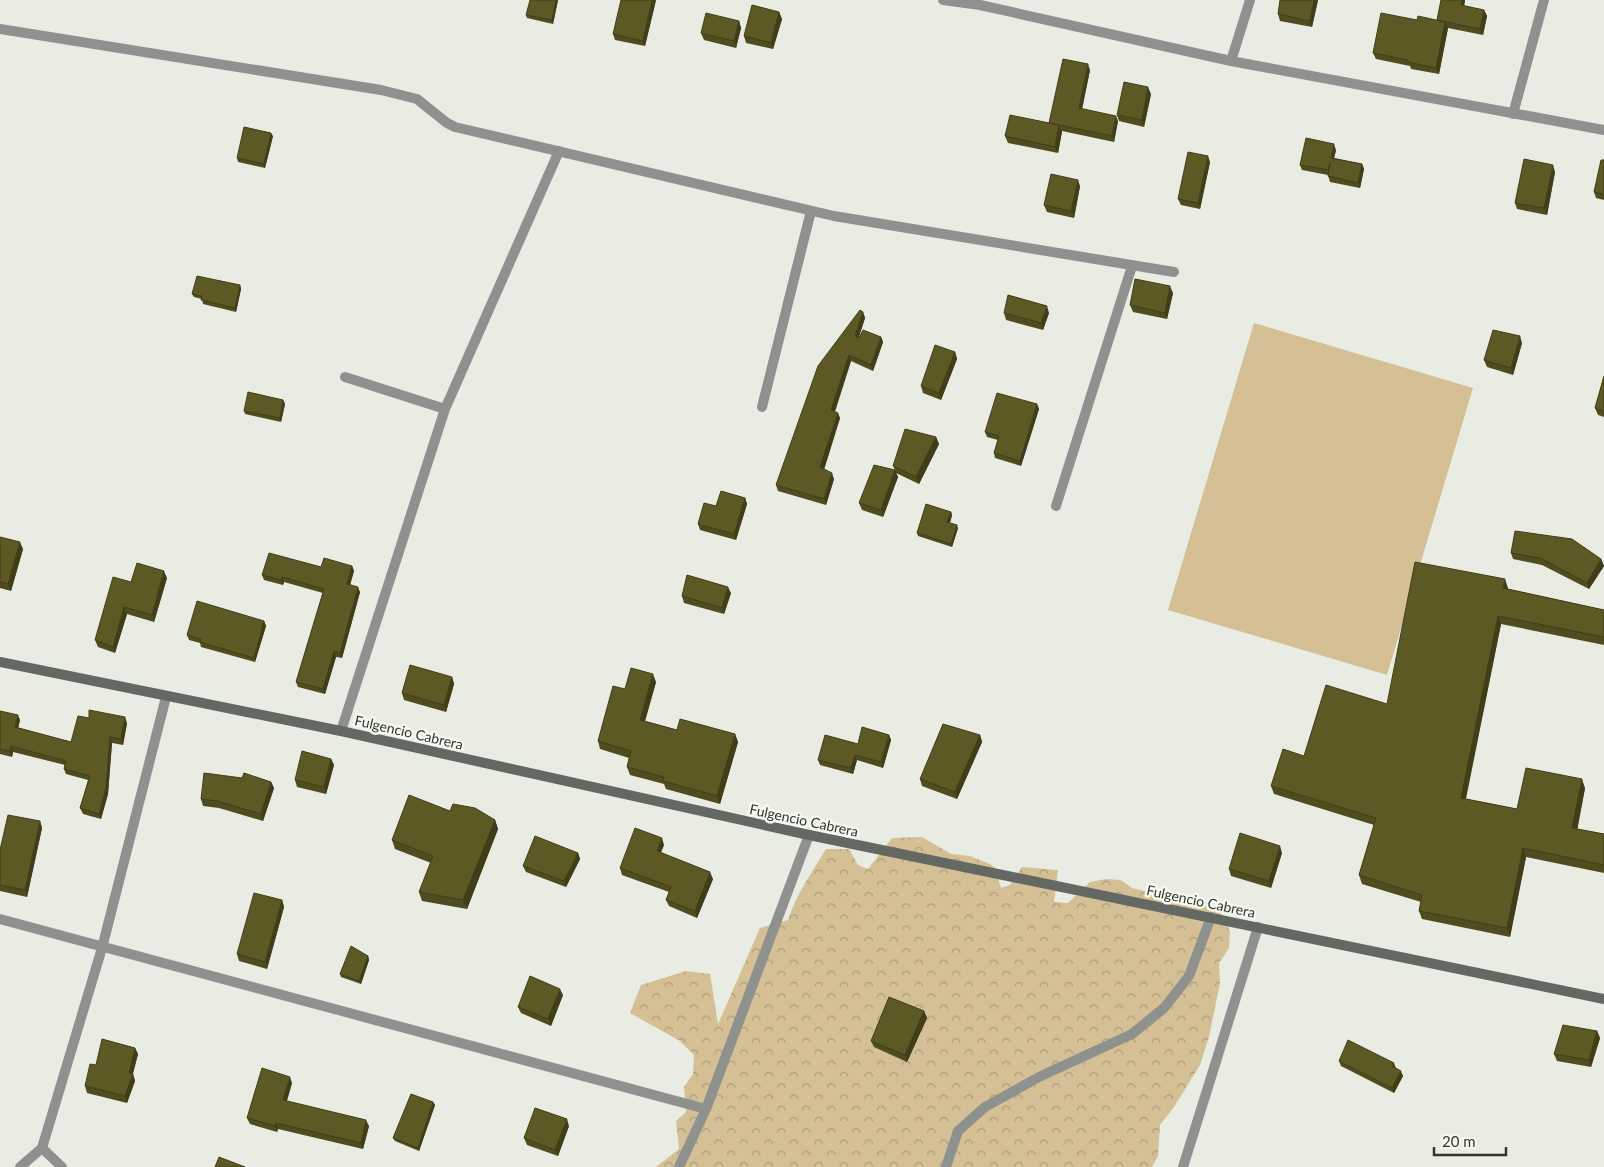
<svg xmlns="http://www.w3.org/2000/svg" width="1604" height="1167" viewBox="0 0 1604 1167" font-family="Lato,sans-serif">
	<style>
		.green { fill: #d4c094 }
		.park { fill: url(#park-crowns) }
		.lines { fill: none; stroke-linecap: round; stroke-linejoin: round }
		.service { stroke: #8e918e; stroke-width: 10 }
		.minor { stroke: #8e918e; stroke-width: 10 }
		.secondary { stroke: #636863; stroke-width: 10 }
		.wall { fill: #4f4d1f }
		.shaded-wall { fill: #403e19 }
		.building { fill: #5c5924; stroke: #403e19 }
		.labels { text-anchor: middle; dominant-baseline: central; stroke-width: 5; stroke-linejoin: round; paint-order: stroke }
		.street-label { font-size: 14px; fill: #333531; stroke: #f5f9ef }
	</style>
	<defs>
		<pattern id="park-crowns" width="20" height="18" patternUnits="userSpaceOnUse" patternTransform="scale(1.25)"><rect width="20" height="18" fill="#d4c094"/><path d="M2 6a3 3 0 1 1 6 0M12 15a3 3 0 1 1 6 0" fill="none" stroke="#ad9d79"/></pattern>
	</defs>
	<rect width="100%" height="100%" fill="#e8ece2"/>
	<path class="green" d="M1254,323L1473,388L1387,675L1168,610Z"/>
	<path class="park" d="M922,837L951,854L970,856L990,864L995,868L1001,888L1010,885L1022,867L1058,870L1054,902L1068,903L1090,882L1106,879L1121,880L1132,888L1167,897L1182,894L1219,909L1230,931L1229,948L1219,963L1220,983L1209,1037L1200,1065L1174,1107L1160,1125L1158,1156L1152,1167H656L679,1149L676,1121L686,1112L684,1087L693,1074L694,1055L680,1041L630,1013L641,985L686,971L710,974L718,1024L760,928L788,920C797,893 812,872 826,849H849L858,865L868,869L892,838Z"/>
	<g class="lines">
		<path class="service" d="M946,1167L958,1131L985,1107L1039,1077L1132,1034L1164,1008L1189,976L1211,917"/>
		<path class="minor" d="M943,0L980,5L1231,61L1604,130
			M0,29L381,90L417,99L447,123L455,127L834,216L1174,272
			M1231,61L1250,0
			M1513,114L1544,0
			M345,377L445,409
			M762,407L811,211
			M1056,506L1132,266
			M341,731L445,409L559,151
			M0,919L706,1109
			M42,1148L102,948L166,697
			M20,1167L42,1148L62,1167
			M679,1167L706,1109L809,835
			M1183,1167L1258,927"/>
		<path class="secondary" d="M0,662L341,731L809,835L1604,999"/>
	</g>
	<path class="wall" d="M558,0L553,24L527,18L526,15Z
		M656,0L645,46L615,40L613,34Z
		M1318,0L1312,27L1280,21L1278,14Z
		M1441,0H1465L1464,6L1484,10L1487,16L1483,35L1448,28L1439,74L1411,69L1410,66L1376,59L1373,53L1417,20H1437Z
		M779,12L782,19L773,49L746,43L744,36Z
		M739,21L741,28L736,48L704,40L701,33Z
		M1090,70L1082,109L1118,121L1114,142L1062,131L1058,153L1008,143L1005,136L1049,123Z
		M1151,94L1144,127L1119,121L1117,115Z
		M273,136L265,168L238,162L237,158Z
		M1336,150L1334,158L1362,164L1364,169L1360,188L1330,182L1328,175L1302,170L1300,165Z
		M1604,160V200L1596,198L1594,192Z
		M1210,162L1200,209L1181,205L1178,199Z
		M1555,172L1547,215L1517,209L1515,203Z
		M1080,186L1074,218L1047,212L1044,205Z
		M240,285L241,289L236,312L203,304L202,299L194,297L192,294Z
		M1173,293L1167,319L1133,312L1130,305Z
		M863,312L865,318L859,337H881L883,342L873,371L851,361L835,412L840,418L824,469L834,479L826,505L778,491L776,485Z
		M1004,313H1049L1043,330L1006,320Z
		M1522,343L1513,375L1487,367L1484,360Z
		M955,352L957,359L941,400L923,393L921,386Z
		M1604,376V417L1598,415L1595,408Z
		M283,400L285,404L281,422L245,414L244,411Z
		M1037,404L1039,409L1021,466L995,458L994,453L998,440L987,437L985,432Z
		M936,437L939,444L919,484L896,473L898,477L883,517L862,510L859,503L895,470L893,466Z
		M745,498L747,504L736,540L700,530L698,524L716,506Z
		M951,512L952,515L950,523L958,528L952,547L918,536L917,533Z
		M0,537L23,549L11,591L0,588Z
		M1511,553L1601,559L1604,566L1589,589L1542,565L1513,559Z
		M352,566L354,571L350,584L360,592L342,658L336,657L325,694L298,687L296,682L323,593L284,582L283,585L264,580L262,575L321,567Z
		M167,578L154,622L127,614L115,653L98,647L95,640L131,582Z
		M1508,588V589L1604,610V645L1501,624L1466,799L1517,809L1585,788L1577,829L1604,834V873L1526,857L1510,937L1422,919L1419,911L1421,902L1362,884L1359,875L1374,825L1274,794L1271,786L1304,756L1387,704Z
		M731,593L724,614L684,603L682,596Z
		M264,621L266,626L255,662L201,647L200,643L189,640L187,635Z
		M452,677L454,684L446,712L404,700L402,693Z
		M656,682L645,721L677,730L735,734L738,742L720,804L666,789L664,784L630,775L627,767L629,758L600,749L598,741L625,689Z
		M0,711L20,720L18,728L71,742L127,723L123,745L112,743L108,794L101,819L83,814L80,808L88,780L66,774L64,769L65,765L13,752L12,757L0,754Z
		M889,735L891,740L883,768L857,760L853,774L820,765L818,760L858,744Z
		M980,735L982,742L957,799L922,786L920,779Z
		M331,759L334,765L326,794L297,787L295,780Z
		M271,782L274,788L263,821L219,808L203,806L201,799Z
		M450,811L495,820L498,829L467,909L422,901L419,892L431,863L395,849L392,840Z
		M40,821L42,828L27,897L0,891V850Z
		M664,845L661,852L713,879L697,918L669,906L666,900L669,892L622,875L620,868Z
		M578,853L580,859L566,887L526,872L523,866Z
		M1282,853L1271,888L1231,876L1229,869Z
		M282,900L284,907L267,969L239,961L237,954Z
		M368,956L369,960L361,984L341,977L340,974Z
		M563,995L551,1026L521,1013L518,1007Z
		M924,1011L927,1018L907,1062L874,1047L871,1041Z
		M1597,1031L1600,1038L1591,1067L1557,1061L1554,1054Z
		M135,1048L138,1054L133,1074L135,1081L127,1103L87,1093L85,1086L96,1065Z
		M1339,1061L1394,1063L1396,1068L1403,1076L1394,1093L1341,1066Z
		M292,1083L287,1101L369,1126L363,1149L278,1129L277,1132L250,1124L247,1118Z
		M433,1102L435,1105L419,1151L395,1141L393,1138Z
		M569,1126L558,1156L527,1145L524,1138Z"/>
	<path class="shaded-wall" d="M556,0H558L553,24L552,20Z
		M652,0H656L645,46L643,41Z
		M1314,0H1318L1312,27L1310,21Z
		M1462,0H1465L1463,12L1461,5Z
		M1484,10L1487,16L1483,35L1480,29Z
		M779,12L782,19L773,49L771,43Z
		M739,21L741,28L736,48L734,41Z
		M1445,22L1448,28L1439,74L1436,68Z
		M1088,64L1090,70L1081,114L1079,108Z
		M1148,87L1151,94L1144,127L1142,120Z
		M1116,116L1118,121L1114,142L1112,136Z
		M1059,125L1062,132L1058,153L1055,147Z
		M271,133L273,136L265,168L264,164Z
		M1334,144L1336,150L1333,163L1331,158Z
		M1208,156L1210,162L1200,209L1198,203Z
		M1362,164L1364,169L1360,188L1358,183Z
		M1553,165L1555,172L1547,215L1544,208Z
		M1078,180L1080,186L1074,218L1071,211Z
		M240,285L241,289L236,312L235,308Z
		M1170,286L1173,293L1167,319L1165,313Z
		M1047,306L1049,313L1043,330L1041,323Z
		M863,312L865,318L857,342L855,336Z
		M1520,336L1522,343L1513,375L1511,368Z
		M881,337L883,342L873,371L871,365Z
		M955,352L957,359L941,400L939,393Z
		M849,355L851,361L833,416L831,410Z
		M283,400L285,404L281,422L280,418Z
		M1037,404L1039,409L1021,466L1020,461Z
		M838,413L840,418L823,473L820,467Z
		M936,437L939,444L919,484L916,477Z
		M895,470L898,477L883,517L881,510Z
		M832,473L834,479L826,505L824,499Z
		M745,498L747,504L736,540L734,534Z
		M951,512L952,515L949,526L947,522Z
		M957,525L958,528L952,547L951,544Z
		M20,542L23,549L11,591L8,584Z
		M1601,559L1604,566L1589,589L1587,583Z
		M352,566L354,571L349,589L347,584Z
		M164,571L167,578L154,622L152,615Z
		M282,577L284,582L283,585L281,580Z
		M1505,579L1508,588L1506,597L1503,588Z
		M358,587L360,592L342,658L340,653Z
		M728,587L731,593L724,614L722,608Z
		M124,607L127,614L115,653L113,647Z
		M1498,616L1501,624L1464,806L1461,798Z
		M264,621L266,626L255,662L254,658Z
		M334,651L336,657L325,694L323,689Z
		M653,674L656,682L643,728L640,720Z
		M452,677L454,684L446,712L444,705Z
		M18,715L20,720L17,733L15,727Z
		M125,717L127,723L123,745L121,739Z
		M735,734L738,742L720,804L717,796Z
		M889,735L891,740L883,768L881,762Z
		M980,735L982,742L957,799L955,792Z
		M110,737L112,743L108,794L101,819L99,814Z
		M11,746L13,752L12,757L10,751Z
		M855,755L857,760L853,774L851,768Z
		M331,759L334,765L326,794L324,787Z
		M1582,779L1585,788L1576,837L1572,828Z
		M271,782L274,788L263,821L261,814Z
		M495,820L498,829L467,909L463,900Z
		M40,821L42,828L27,897L25,890Z
		M662,838L664,845L659,857L657,851Z
		M1280,846L1282,853L1271,888L1269,881Z
		M1523,848L1526,857L1510,937L1507,928Z
		M578,853L580,859L566,887L564,881Z
		M710,872L713,879L697,918L695,911Z
		M282,900L284,907L267,969L265,962Z
		M368,956L369,960L361,984L359,981Z
		M560,989L563,995L551,1026L548,1019Z
		M924,1011L927,1018L907,1062L905,1055Z
		M1597,1031L1600,1038L1591,1067L1589,1060Z
		M135,1048L138,1054L132,1076L133,1074L135,1081L127,1103L125,1096L129,1073Z
		M1401,1071L1403,1076L1394,1093L1392,1088Z
		M290,1077L292,1083L285,1106L283,1100Z
		M433,1102L435,1105L419,1151L418,1148Z
		M567,1119L569,1126L558,1156L555,1150Z
		M366,1120L369,1126L363,1149L361,1143Z
		M276,1123L278,1129L277,1132L275,1126Z"/>
	<path class="building" d="M530,0H556L552,20L526,15Z
		M621,0H652L643,41L613,34Z
		M1280,0H1314L1310,21L1278,14Z
		M1441,0H1462L1461,5L1484,10L1480,29L1437,20Z
		M752,5L779,12L771,43L744,36Z
		M706,13L739,21L734,41L701,33Z
		M1381,13L1417,20L1418,16L1445,22L1436,68L1408,62V60L1373,53Z
		M1063,59L1088,64L1079,108L1116,116L1112,136L1049,123Z
		M1124,82L1148,87L1142,120L1117,115Z
		M1010,115L1059,125L1055,147L1005,136Z
		M244,127L271,133L264,164L237,158Z
		M1306,138L1334,144L1331,158L1362,164L1358,183L1328,176L1330,163L1328,170L1300,165Z
		M1188,152L1208,156L1198,203L1178,199Z
		M1524,159L1553,165L1544,208L1515,203Z
		M1601,160H1604V194L1594,192Z
		M1051,174L1078,180L1071,211L1044,205Z
		M197,276L240,285L235,308L201,300L202,296L192,294Z
		M1135,279L1170,286L1165,313L1130,305Z
		M1008,295L1047,306L1041,323L1004,313Z
		M860,310L863,312L855,336L859,338L863,330L881,337L871,365L849,355L831,410L838,413L820,467L832,473L824,499L776,485L818,366Z
		M1493,330L1520,336L1511,368L1484,360Z
		M935,345L955,352L939,393L921,386Z
		M1604,376V411L1595,408Z
		M248,392L283,400L280,418L244,411Z
		M997,393L1037,404L1020,461L994,453L999,436L985,432Z
		M905,429L936,437L916,477L893,466Z
		M874,465L895,470L881,510L859,503Z
		M721,491L745,498L734,534L698,524L704,503L716,506Z
		M926,504L951,512L947,522L957,525L951,544L917,533Z
		M1515,531L1572,539L1601,559L1587,583L1540,558L1511,553Z
		M0,537L20,542L8,584L0,582Z
		M269,553L321,567L324,558L352,566L347,584L358,587L340,653L334,651L323,689L296,682L324,589L282,577L281,580L262,575Z
		M1415,562L1505,579L1503,588L1604,610V637L1498,616L1461,798L1517,809L1526,768L1582,779L1572,828L1604,834V865L1523,848L1507,928L1419,911L1422,895L1359,875L1376,818L1271,786L1283,749L1304,756L1326,685L1387,704Z
		M137,563L164,571L152,615L124,607L113,647L95,640L113,577L131,582Z
		M687,575L728,587L722,608L682,596Z
		M197,601L264,621L254,658L200,642L201,639L187,635Z
		M410,665L452,677L444,705L402,693Z
		M631,668L653,674L640,720L677,730L680,719L735,734L717,796L663,781L664,777L627,767L631,751L598,741L613,686L625,689Z
		M89,710L125,717L121,739L110,737L106,788L99,814L80,808L90,776L64,769L66,761L11,746L10,751L0,749V711L18,715L15,727L71,742L78,716L89,718Z
		M943,724L980,735L955,792L920,779Z
		M862,727L889,735L881,762L855,755L851,768L818,760L825,735L858,744Z
		M302,751L331,759L324,787L295,780Z
		M204,773L242,778L244,773L271,782L261,814L217,801L201,799Z
		M409,795L450,811L453,804L475,808L495,820L463,900L419,892L433,856L392,840Z
		M8,815L40,821L25,890L0,885V850Z
		M635,828L662,838L657,851L710,872L695,911L666,900L671,887L620,868Z
		M1240,833L1280,846L1269,881L1229,869Z
		M535,836L578,853L564,881L523,866Z
		M254,893L282,900L265,962L237,954Z
		M351,946L368,956L359,981L340,974Z
		M530,976L560,989L548,1019L518,1007Z
		M889,997L924,1011L905,1055L871,1041Z
		M1563,1025L1597,1031L1589,1060L1554,1054Z
		M102,1039L135,1048L129,1073L133,1074L125,1096L85,1086L90,1064L96,1065Z
		M1348,1040L1394,1063L1392,1066L1401,1071L1392,1088L1339,1061Z
		M262,1068L290,1077L283,1100L366,1120L361,1143L276,1123L275,1126L247,1118Z
		M411,1094L433,1102L418,1148L393,1138Z
		M535,1108L567,1119L555,1150L524,1138Z
		M219,1157L245,1167H215Z"/>
	<g class="labels">
		<g class="street-label">
			<text transform="translate(409 732) rotate(13)">Fulgencio Cabrera</text>
			<text transform="translate(804 820) rotate(12)">Fulgencio Cabrera</text>
			<text transform="translate(1201 901) rotate(12)">Fulgencio Cabrera</text>
		</g>
	</g>
	<path d="M1434 1147v8h72v-8" fill="none" stroke="#333531" stroke-width="2.5"/>
	<text x="1442" y="1147" font-size="15" fill="#333531" stroke="#f5f9ef" stroke-width="4" paint-order="stroke">20 m</text>
</svg>
